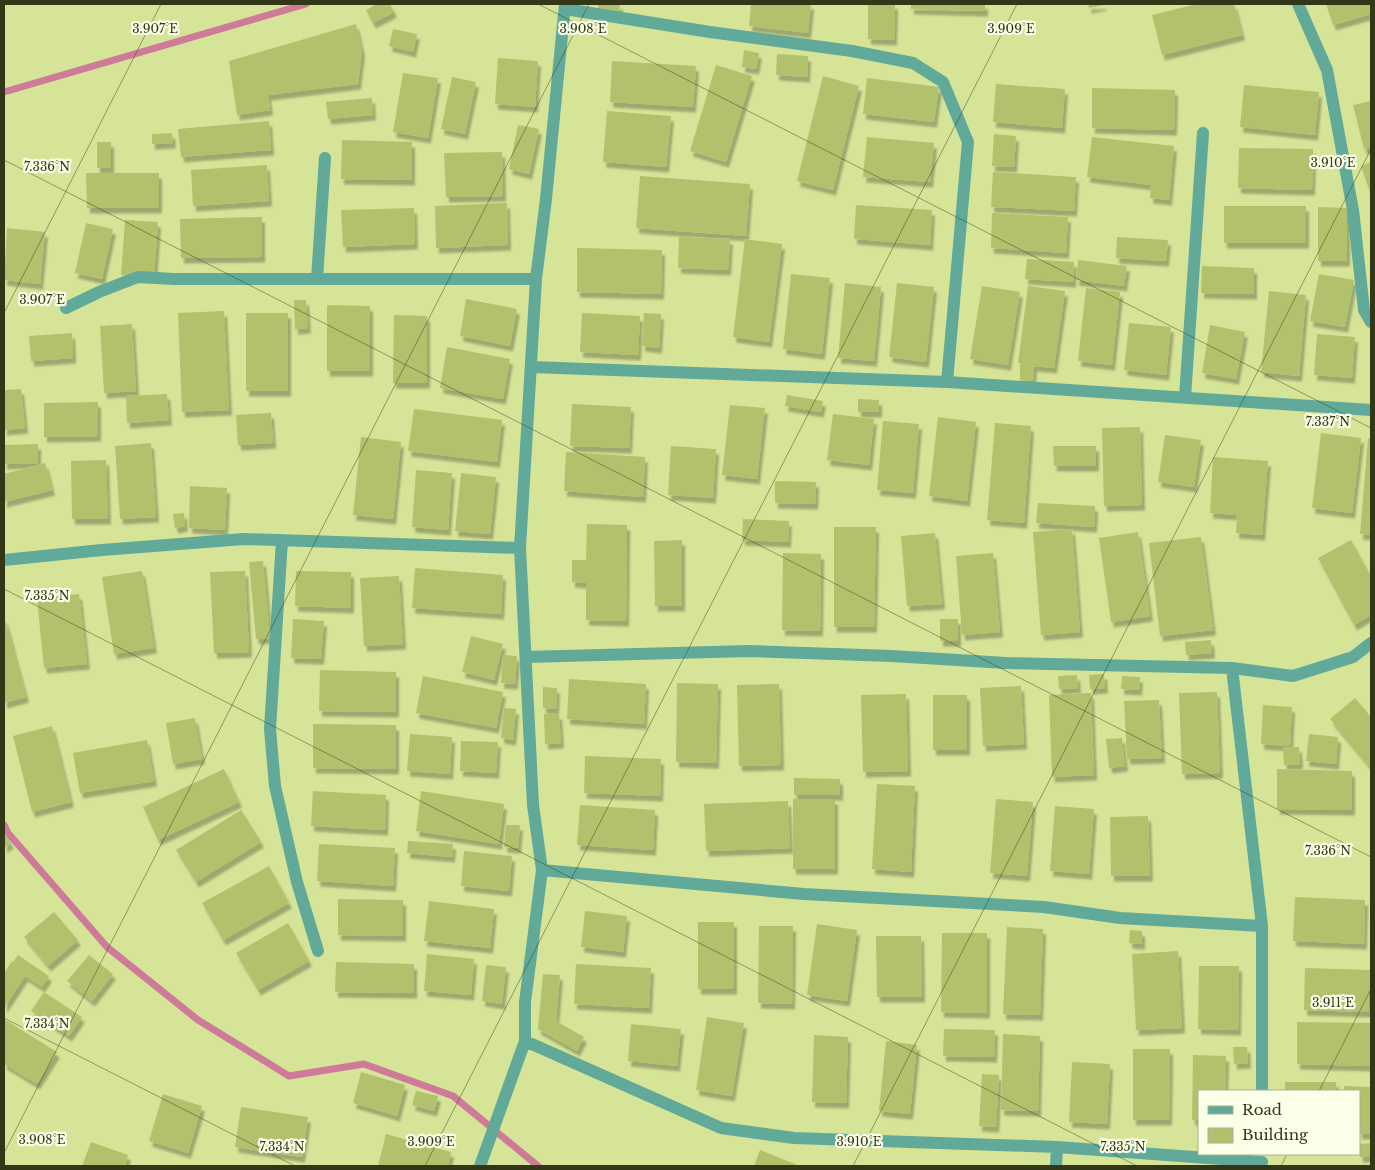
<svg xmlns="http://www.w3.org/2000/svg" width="1375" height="1170" viewBox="0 0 1375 1170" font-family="'Libre Baskerville',serif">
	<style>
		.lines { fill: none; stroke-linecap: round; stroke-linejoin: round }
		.stream { stroke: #ce7a99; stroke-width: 7 }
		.building { fill: #b2c16c; filter: url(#shadow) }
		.minor { stroke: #61a998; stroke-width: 12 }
		.ticks { fill: none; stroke: #323718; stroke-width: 1; stroke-opacity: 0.45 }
		.ticks-label { font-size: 12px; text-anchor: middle; fill: #323718; stroke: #faffe8; stroke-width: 4.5; stroke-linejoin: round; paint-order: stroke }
	</style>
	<defs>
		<filter id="shadow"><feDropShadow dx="3" dy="5.5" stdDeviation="1" flood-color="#0004"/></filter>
	</defs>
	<rect width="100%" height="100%" fill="#d6e497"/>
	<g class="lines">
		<path class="stream" d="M4,92L306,4
			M4,825L8,833L107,947L198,1020L289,1076L364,1064L453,1096L538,1166"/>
	</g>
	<path class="building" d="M377,4H390L394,12L373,23L366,10Z
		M598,4H620L619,11L598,10Z
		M751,4H811L808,33L749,26Z
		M868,4H895L894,40L868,39Z
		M911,4H985V11L911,9Z
		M1088,4H1104V5L1089,8Z
		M1197,4H1234L1242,35L1162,55L1152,15Z
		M1326,4H1371V14L1333,25Z
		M356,24L362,51L358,84L268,95L270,110L237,115L229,61Z
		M393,29L417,34L413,52L389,46Z
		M744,50L759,53L756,69L742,67Z
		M777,54L808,56L807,77L776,75Z
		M498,58L538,61L535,107L495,104Z
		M612,61L696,66L693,107L610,102Z
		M716,65L752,76L726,162L690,151Z
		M403,73L438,78L428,138L393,132Z
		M823,76L859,86L833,190L797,181Z
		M452,77L476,82L465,134L441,129Z
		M867,78L939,87L934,122L863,114Z
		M996,84L1065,89L1062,128L993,122Z
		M1244,85L1319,92L1315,135L1240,127Z
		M1092,88L1175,90L1174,130L1092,128Z
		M372,98L373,115L328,119L326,102Z
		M1371,101V147L1364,149L1353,105Z
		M607,111L671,116L666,167L603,162Z
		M269,121L271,150L181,157L178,129Z
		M518,125L539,129L529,174L509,169Z
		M172,133L173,143L152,144V134Z
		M994,134L1016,136L1014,167L992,166Z
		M867,137L934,143L930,182L863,177Z
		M1092,137L1174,146L1169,200L1150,198L1151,185L1087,177Z
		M342,140L412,142V180L341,179Z
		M97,142H111V168H97Z
		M1239,148L1313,149L1312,190L1238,188Z
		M502,152L503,196L446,197L444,153Z
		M1371,162V195L1361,166Z
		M267,165L269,201L193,206L191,170Z
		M993,172L1076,177L1074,211L991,207Z
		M86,173H159V208H87Z
		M640,176L750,184L746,236L636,228Z
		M507,203L508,245L436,248L435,206Z
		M856,205L932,210L930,245L854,239Z
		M1224,206H1306V243H1224Z
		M1318,207L1347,208V261H1318Z
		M414,208L415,244L343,247L341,210Z
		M992,213L1068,217L1066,253L991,248Z
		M262,217V257L181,258L180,219Z
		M125,220L158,222L154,277L121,275Z
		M86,223L113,229L102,279L75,273Z
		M7,228L45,232L40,284L4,280Z
		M679,237L730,239L728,270L678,268Z
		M1117,237L1168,240L1166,261L1116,258Z
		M745,239L782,244L769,342L733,337Z
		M577,248L662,250L661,294L577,292Z
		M1027,259L1074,262L1073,282L1025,279Z
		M1078,260L1127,266L1124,286L1076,280Z
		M1202,266L1254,268V294L1201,293Z
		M791,274L830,278L822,354L783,349Z
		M1319,274L1354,280L1345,327L1310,321Z
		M845,283L881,287L874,361L838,358Z
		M897,283L934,287L926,362L889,357Z
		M982,286L1020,292L1008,365L970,359Z
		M1028,286L1065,291L1054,368L1034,366L1033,381L1020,380V363H1018Z
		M1086,288L1120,292L1112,365L1078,361Z
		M1269,291L1306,295L1299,376L1261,372Z
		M466,299L517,309L510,346L460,336Z
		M294,300H306L308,328L295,329Z
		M327,305L370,306V371H327Z
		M224,311L229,410L182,412L178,313Z
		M246,313H288V391H246Z
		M582,313L640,316L638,355L580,352Z
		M644,313L661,314L659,348L642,346Z
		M394,315L427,316V383H393Z
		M1129,323L1171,327L1166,375L1124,370Z
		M132,324L136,391L104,393L100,326Z
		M1210,325L1245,332L1236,379L1202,373Z
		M72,333L73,358L31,361L29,336Z
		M1317,334L1355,337L1352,378L1314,375Z
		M447,347L510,359L503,399L440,388Z
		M21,389L25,428L4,430V390Z
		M167,394L169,420L127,423L126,396Z
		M787,395L823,401L821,412L785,406Z
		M858,399L879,400V412H858Z
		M98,402V436L44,437V403Z
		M572,404L631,407L629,448L570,446Z
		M730,405L765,408L757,479L722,475Z
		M414,409L502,420L497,462L408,451Z
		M271,413L273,443L238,445L236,415Z
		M833,414L874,419L869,465L827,460Z
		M938,417L976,422L967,501L929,496Z
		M883,421L919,424L913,493L877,490Z
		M995,423L1031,426L1024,523L987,520Z
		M1140,427L1142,505L1104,506L1102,428Z
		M1321,433L1361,438L1352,513L1312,508Z
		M1165,435L1201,440L1194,487L1158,482Z
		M361,437L401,442L393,519L353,515Z
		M1368,438L1371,439V535L1360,534Z
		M151,443L156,517L120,519L115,446Z
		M38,444V463L4,464V445Z
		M671,446L716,449L713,498L668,495Z
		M1053,446H1096V466H1054Z
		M566,452L645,457L643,497L564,491Z
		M1213,457L1268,461L1262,535L1236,533L1237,515L1210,513Z
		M106,460L108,519H72L71,461Z
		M45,463L52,490L4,502V474Z
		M416,470L452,473L448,530L412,527Z
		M461,473L496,477L490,534L455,531Z
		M775,481L816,482L815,504L775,503Z
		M190,486L227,488L225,530L189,528Z
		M1038,503L1095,506L1094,527L1036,523Z
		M184,513L185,526L175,528L173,514Z
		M743,519L789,521L788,542L742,540Z
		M587,524L627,525L626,621L586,620V583L572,582V560H586Z
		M834,527H876L874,627H834Z
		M1072,529L1080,632L1041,635L1033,532Z
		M1138,532L1150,616L1111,622L1099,538Z
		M935,533L942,604L907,606L901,536Z
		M1201,537L1213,630L1160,636L1149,543Z
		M682,540V606H655L654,541Z
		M1351,540L1371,577V615L1354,625L1318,558Z
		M783,553L821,554L820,631L782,630Z
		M993,553L1000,632L962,635L956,556Z
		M263,561L270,638L256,639L249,562Z
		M415,568L503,575L501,614L412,608Z
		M142,571L154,648L114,654L102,577Z
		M245,571L249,652L214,653L210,572Z
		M296,571L351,572V608L295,606Z
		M399,576L403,644L364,646L360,578Z
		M79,594L87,664L44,668L37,599Z
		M4,616L26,697L4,703Z
		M293,619L324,621L321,659L291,658Z
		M940,619H958V641H940Z
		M471,636L503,644L494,680L462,672Z
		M1211,640L1212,653L1186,655L1185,642Z
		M503,655L517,656L515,684L501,683Z
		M320,670L396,672V712L319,711Z
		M1104,674L1105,688L1090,689L1089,675Z
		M1077,675L1078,688L1059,689L1058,676Z
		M423,676L503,692L496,728L416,713Z
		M1122,676L1140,677L1139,690L1121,689Z
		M569,679L646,684L644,724L567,719Z
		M677,683L718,684L716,763L676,762Z
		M779,684L781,765L739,766L737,685Z
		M1021,686L1024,744L983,746L980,688Z
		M543,687L557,688L556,709L543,708Z
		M1217,692L1220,773L1182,774L1179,693Z
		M1091,693L1094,775L1052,777L1049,695Z
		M906,694L908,771L863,772L861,695Z
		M933,695H967V750H933Z
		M1355,698L1371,717V768L1330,719Z
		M1159,700L1162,758L1127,759L1124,701Z
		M1263,705L1292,707L1290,746L1261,744Z
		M504,708L516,709L513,740L501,738Z
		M544,714H559L561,743L545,744Z
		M195,718L202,759L173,764L166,723Z
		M313,724L396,725V769L313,768Z
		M52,726L71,802L32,812L13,736Z
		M410,734L452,737L450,774L407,771Z
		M1309,734L1338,737L1336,764L1306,761Z
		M1122,738L1125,766L1109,768L1106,739Z
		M147,740L154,781L80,793L73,753Z
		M461,741L498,742L496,773L460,771Z
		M1299,747L1300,764L1284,765L1283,748Z
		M585,756L661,759L660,796L584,793Z
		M224,769L239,802L158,840L143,807Z
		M1277,769L1352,771V810L1277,809Z
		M794,778L840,779V795H794Z
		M877,784L915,786L911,872L872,869Z
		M313,791L386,795L385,830L311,826Z
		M421,791L504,804L499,844L416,831Z
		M793,799H835V869H793Z
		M996,799L1033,802L1027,876L990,873Z
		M788,801L790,848L706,851L704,804Z
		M580,805L655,810L653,850L577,845Z
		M1055,806L1094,809L1089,874L1050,871Z
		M241,810L261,842L196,882L176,850Z
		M1148,816L1150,876H1111L1110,817Z
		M506,825H520L518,848L504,847Z
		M4,833L11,843L4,848Z
		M408,841L453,844L452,857L407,853Z
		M319,844L395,848L393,886L317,881Z
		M464,851L512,856L509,891L461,886Z
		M269,866L289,903L223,940L202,903Z
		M1295,897L1365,900L1364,944L1293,941Z
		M338,899L403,900V936L338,935Z
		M429,901L494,909L490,948L424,941Z
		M585,911L627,916L623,952L581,947Z
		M54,912L78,940L48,966L24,937Z
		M698,922H734V989H698Z
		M288,923L309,961L258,990L236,953Z
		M817,924L857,930L847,1001L807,995Z
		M759,926H793L792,1004L758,1003Z
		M1007,927L1043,929L1040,1015L1003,1014Z
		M1130,930L1142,931V944L1129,943Z
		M942,933H987V1013L941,1012Z
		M876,936H921L922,997H877Z
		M1178,951L1182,1028L1136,1030L1132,954Z
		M427,954L474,959L471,995L424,991Z
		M18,955L49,976L42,987L25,976L4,1008V973L12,961L13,962Z
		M89,955L113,974L92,1001L67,981Z
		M336,962L414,964V993L335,992Z
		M576,964L651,968L649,1008L574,1004Z
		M486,965L506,967L502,1004L482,1001Z
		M1199,966H1239L1238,1030L1198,1029Z
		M1305,968L1370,970L1368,1012L1304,1010Z
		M543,974L560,975L556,1021L584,1037L577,1051L538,1029Z
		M44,992L82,1017L69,1036L31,1011Z
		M707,1017L744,1023L732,1096L696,1090Z
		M4,1019L57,1052L37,1084L4,1064Z
		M1297,1022L1371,1023L1370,1066L1297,1064Z
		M631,1024L681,1029L677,1066L628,1061Z
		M944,1029L995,1030L994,1057L943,1056Z
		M1003,1034L1040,1036L1038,1111L1001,1110Z
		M814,1035L848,1037L846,1103L812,1102Z
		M886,1041L917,1045L910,1114L879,1111Z
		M1233,1047H1247L1248,1063L1234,1064Z
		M1133,1049H1170L1169,1120H1133Z
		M1193,1055L1226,1056L1225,1091H1199V1120H1192Z
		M1072,1062L1110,1064L1107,1124L1069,1122Z
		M361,1072L405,1085L397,1116L353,1103Z
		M982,1074L999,1075L996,1127L979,1126Z
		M1285,1082H1336V1091H1285Z
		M1344,1086L1371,1087V1134H1359V1091H1344Z
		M416,1091L438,1096L434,1111L412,1105Z
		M163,1094L202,1106L188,1153L149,1141Z
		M241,1107L308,1117L302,1157L235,1147Z
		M386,1134L451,1152L448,1166H378Z
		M91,1142L128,1155L125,1166H82Z
		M1371,1143V1157H1360L1359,1144Z
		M760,1150L800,1166H754Z"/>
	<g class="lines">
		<path class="minor" d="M1298,4L1327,70L1353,210L1364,310L1371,322
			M565,9L710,32L852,51L913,63L943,82L968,142L947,382
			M317,279L325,158
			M66,308L99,292L138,277L174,279H536
			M532,367L947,382L1371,410
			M1185,397L1203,133
			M282,540L270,729L275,786L297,882L318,951
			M4,560L102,550L244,539L520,548
			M526,657L749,651L892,656L1006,663L1232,668L1293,676L1353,657L1371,643
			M1232,668L1262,926V1091
			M542,870L804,894L1044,907L1120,918L1262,926
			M525,1041L721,1128L794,1138L1057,1147L1262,1162
			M480,1166L525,1041V1002L542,870L533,805L520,548L536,279L546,199L565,4
			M1056,1166L1057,1147"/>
	</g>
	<path class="ticks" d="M538,4L1371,428M4,160L1371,857M4,313L161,4M4,589L1137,1166M4,1018L295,1166M1319,1091L1371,989M4,1153L589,4M425,1166L1017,4M853,1166L1371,149M1281,1166L1287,1154"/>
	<g class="ticks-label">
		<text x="155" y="33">3.907°E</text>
		<text x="583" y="33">3.908°E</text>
		<text x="1011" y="33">3.909°E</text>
		<text x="1333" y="167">3.910°E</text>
		<text x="47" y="171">7.336°N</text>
		<text x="42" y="304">3.907°E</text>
		<text x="1328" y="426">7.337°N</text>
		<text x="47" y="600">7.335°N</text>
		<text x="1328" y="855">7.336°N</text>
		<text x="1333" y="1007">3.911°E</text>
		<text x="47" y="1028">7.334°N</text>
		<text x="42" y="1144">3.908°E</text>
		<text x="431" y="1146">3.909°E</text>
		<text x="859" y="1146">3.910°E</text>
		<text x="1123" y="1151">7.335°N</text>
		<text x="282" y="1151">7.334°N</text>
	</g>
	<rect width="1375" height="1170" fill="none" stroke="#323718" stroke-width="10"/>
	<rect x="1198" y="1090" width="162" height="65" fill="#faffe8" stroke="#aaaf95"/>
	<rect x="1208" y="1106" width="25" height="8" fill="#61a998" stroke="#aaaf95"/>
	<text x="1242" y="1115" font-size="15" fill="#323718">Road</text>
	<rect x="1208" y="1128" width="25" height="15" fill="#b2c16c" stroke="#aaaf95"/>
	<text x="1242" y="1140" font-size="15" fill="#323718">Building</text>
</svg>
